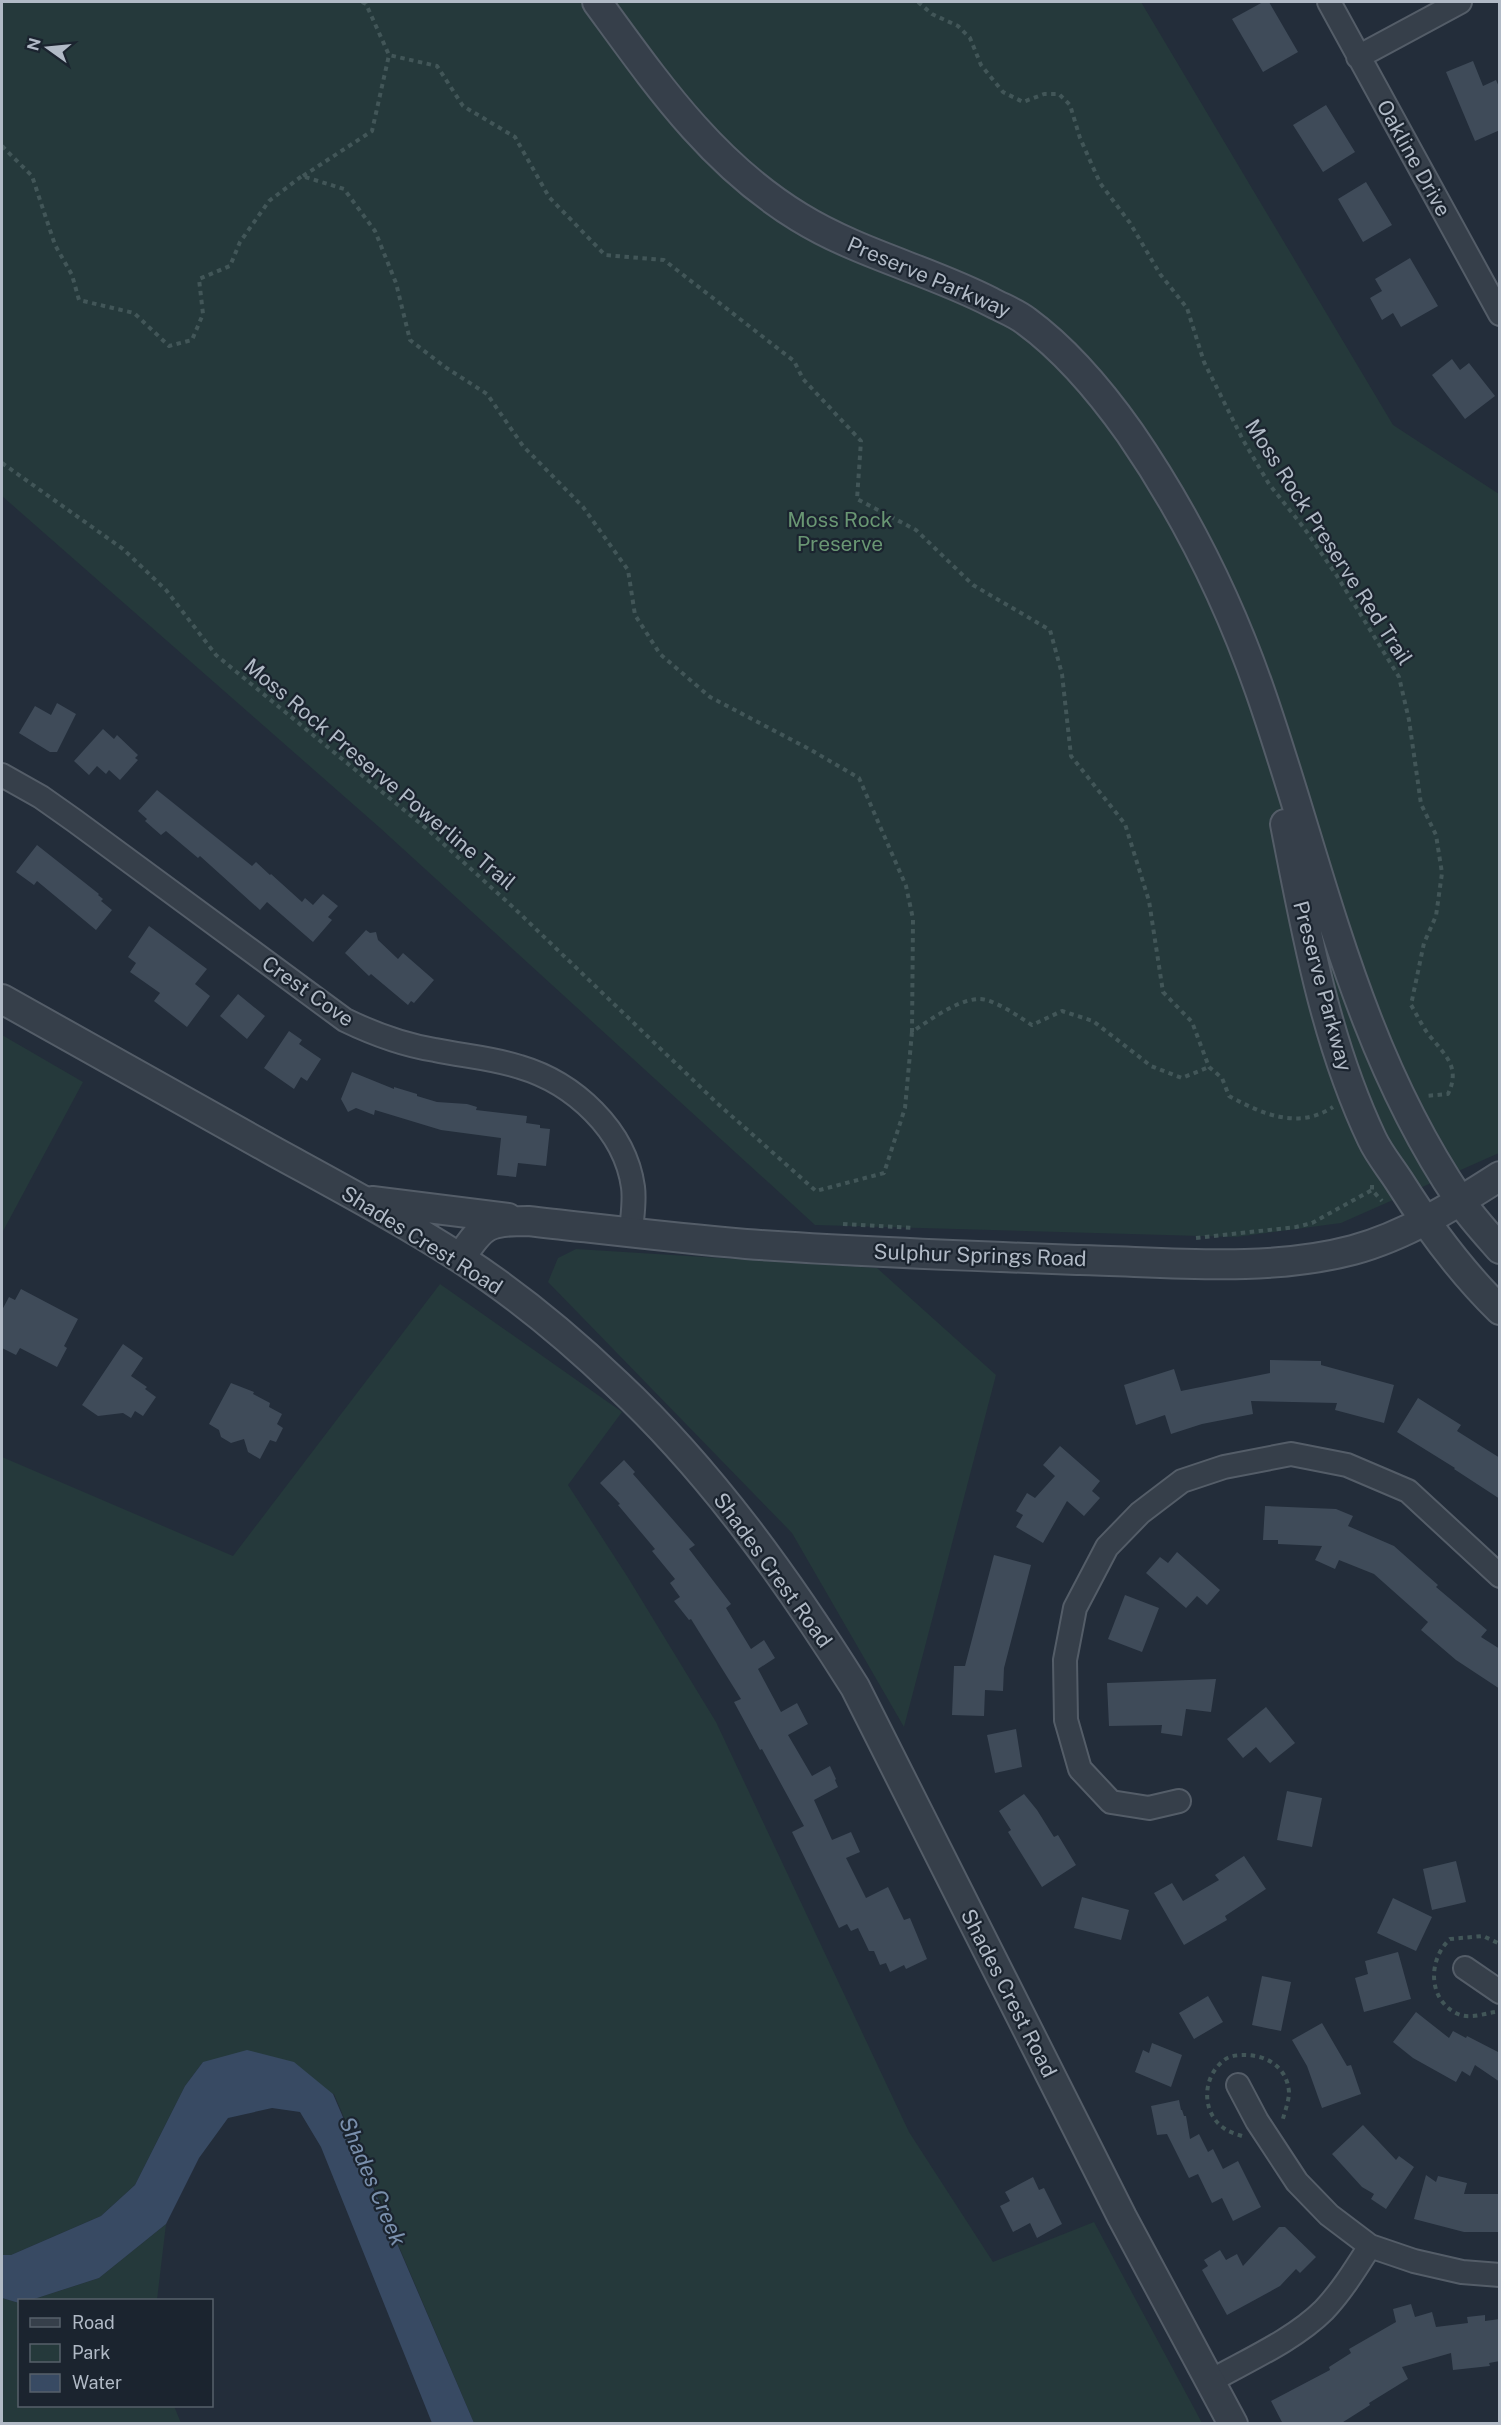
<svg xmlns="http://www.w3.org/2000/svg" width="1501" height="2425" viewBox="0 0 1501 2425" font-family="'Public Sans',sans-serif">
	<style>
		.green { fill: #25393b }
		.water { fill: #384a63 }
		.building { fill: #3f4b59 }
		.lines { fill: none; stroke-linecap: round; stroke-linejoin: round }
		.minor-casing { stroke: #545d68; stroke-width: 26 }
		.tertiary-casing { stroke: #545d68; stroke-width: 32 }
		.path { stroke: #425658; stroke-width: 4; stroke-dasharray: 4.5 4.5; stroke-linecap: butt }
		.minor { stroke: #363f4a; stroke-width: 22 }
		.tertiary { stroke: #363f4a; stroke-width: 28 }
		.labels { text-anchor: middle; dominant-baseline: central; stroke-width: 4.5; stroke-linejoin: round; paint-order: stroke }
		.street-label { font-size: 21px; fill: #b1bac6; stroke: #1b242f }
		.park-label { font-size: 21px; fill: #699673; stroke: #1b242f }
		.water-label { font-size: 22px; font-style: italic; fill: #7a90ad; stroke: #1b242f }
	</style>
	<rect width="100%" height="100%" fill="#232d3a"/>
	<path class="green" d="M2,2H1141L1393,425L1499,494V1153L1341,1223L1236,1237L815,1225L379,827L2,496Z
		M2,1035L83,1082L2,1233Z
		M576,1249L877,1268L996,1375L904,1727L792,1533L548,1282L558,1258Z
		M440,1284L622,1412L568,1485L627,1576L716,1722L909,2132L993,2262L1094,2222L1202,2423H474L334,2094L203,2062L185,2086L135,2185L101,2216L11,2255H2V1457L233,1556Z
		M166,2224L157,2300H31L99,2278Z
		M2,2298L19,2303L20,2406H174L181,2423H2Z"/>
	<path class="water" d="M247,2050L294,2062L333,2094L474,2423H432L321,2147L300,2112L272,2108L228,2118L199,2158L166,2224L99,2278L31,2300H20L19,2303L2,2298V2255H11L101,2216L135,2185L185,2086L203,2062Z"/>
	<path class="building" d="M1263,2H1269L1298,52L1263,72L1232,19Z
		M1473,61L1483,86L1496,80L1500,89V130L1475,141L1446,72Z
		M1326,105L1355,152L1323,172L1293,125Z
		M1366,182L1392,225L1363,242L1338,199Z
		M1410,258L1438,306L1401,327L1393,313L1382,320L1370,298L1382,291L1375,279Z
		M1452,359L1460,370L1469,363L1495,396L1465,419L1432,375Z
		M57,703L76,714L57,752H50L19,733L35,706L51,715Z
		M103,729L114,739L117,735L138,755L135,758L138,760L120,780L109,770L106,774L97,766L89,775L74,761Z
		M157,790L252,866L256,862L270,875L271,874L302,902L305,898L313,905L323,894L338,906L328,917L332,920L313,942L267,902L260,910L200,856L198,858L166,831L161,835L145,821L147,819L138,811Z
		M37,845L99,894L98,895L103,899L101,901L112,910L96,930L37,881L34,885L16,872Z
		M149,926L207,969L195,984L210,996L187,1027L154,1001L160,993L130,972L136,963L128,957Z
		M366,930L370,933L376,932L378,940L398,959L403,953L434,980L414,1003L411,1001L408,1005L371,974L369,976L345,953Z
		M238,994L265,1016L247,1039L220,1016Z
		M289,1031L302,1040L299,1044L321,1059L307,1081L301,1077L294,1089L264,1068Z
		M352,1072L394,1089V1087L417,1094V1096L437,1102L467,1104L477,1107L476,1110L527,1116L526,1123L540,1125V1128L550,1129L546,1166L518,1163L516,1177L497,1175L501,1138L441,1130L375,1110L374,1115L356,1108L348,1112L341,1099Z
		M21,1289L78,1319L64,1346L67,1348L57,1367L20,1348L16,1355L2,1348V1310L9,1297L15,1300Z
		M123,1344L143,1358L131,1376L147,1387L145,1389L156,1397L143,1416L135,1411L131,1418L123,1413L98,1416L82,1405Z
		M1270,1360L1321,1361V1365L1394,1385L1384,1423L1335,1410L1337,1403L1251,1401L1253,1414L1202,1424L1171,1434L1165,1415L1136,1425L1124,1385L1174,1369L1181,1391L1270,1373Z
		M231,1383L254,1392L253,1394L270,1403L269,1407L282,1414L277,1424L283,1428L276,1442L270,1440L260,1459L248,1452L244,1439L231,1443L221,1437L219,1430L209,1424Z
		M1418,1398L1461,1425L1457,1431L1500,1458V1499L1454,1469L1455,1468L1397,1432Z
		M1060,1446L1100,1481L1092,1491L1100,1498L1084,1516L1067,1501L1043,1543L1016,1527L1023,1515L1016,1511L1027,1493L1035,1498L1055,1476L1043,1465Z
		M624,1460L635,1472L633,1474L695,1545L689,1549L731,1604L726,1608L751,1649L764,1640L775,1658L758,1669L781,1712L797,1703L808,1724L788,1735L812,1776L830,1766L836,1779L835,1780L838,1787L814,1800L832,1840L851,1832L860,1852L846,1858L866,1898L888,1887L904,1920L910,1918L927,1959L906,1969L904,1965L890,1972L886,1963L880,1965L874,1951H869L858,1928L851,1931L847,1924L839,1928L792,1832L804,1826L762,1749L760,1750L734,1702L741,1699L691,1619L689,1620L674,1601L680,1597L670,1583L675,1579L652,1551L655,1549L618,1505L620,1504L600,1483Z
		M1265,1506L1336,1509L1353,1516L1348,1526L1394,1546L1438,1585L1436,1587L1487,1630L1481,1637L1500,1649V1689L1456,1660L1421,1630L1428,1622L1374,1574L1339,1560L1335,1569L1315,1560L1322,1546L1278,1544V1540H1263Z
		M1177,1552L1220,1590L1207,1605L1197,1596L1186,1608L1146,1573L1160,1557L1168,1563Z
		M994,1555L1031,1565L1004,1668L1003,1691L985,1690L984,1716L952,1715L954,1666H965Z
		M1125,1595L1159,1608L1142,1652L1108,1639Z
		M1216,1679L1211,1712L1186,1709L1182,1736L1161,1733L1162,1725L1109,1726L1107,1683Z
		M1266,1707L1295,1743L1270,1763L1256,1747L1243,1758L1227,1739Z
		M1016,1729L1022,1767L995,1773L987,1735Z
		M1287,1791L1322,1798L1312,1847L1277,1840Z
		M1024,1794L1037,1810L1054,1837L1058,1835L1076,1865L1042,1887L1008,1832L1011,1830L999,1811Z
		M1244,1856L1266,1889L1225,1916L1227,1920L1184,1945L1154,1893L1172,1883L1183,1901L1219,1880L1215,1875Z
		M1456,1861L1466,1902L1432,1910L1423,1869Z
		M1082,1897L1129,1910L1121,1940L1074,1928Z
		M1393,1898L1432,1917L1416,1951L1377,1933Z
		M1398,1952L1411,1999L1364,2012L1355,1978L1368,1974L1365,1961Z
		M1262,1976L1291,1982L1281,2031L1252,2025Z
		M1208,1996L1223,2022L1194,2039L1179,2013Z
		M1416,2012L1449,2038L1453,2031L1466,2038L1467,2036L1500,2053V2082L1475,2065L1470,2076L1462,2071L1456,2082L1413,2058L1393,2042Z
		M1322,2023L1347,2066L1351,2065L1361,2094L1322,2108L1307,2066L1292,2040Z
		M1152,2043L1182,2055L1171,2087L1135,2072L1143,2050L1149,2053Z
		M1179,2100L1181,2110H1182L1184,2116H1186L1190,2139L1199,2134L1208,2152L1213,2149L1223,2169L1238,2161L1261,2207L1233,2221L1222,2198L1212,2203L1198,2174L1189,2178L1167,2134L1157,2135L1151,2106Z
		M1363,2125L1396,2160L1399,2156L1414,2167L1386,2209L1371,2199L1374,2194L1362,2187L1332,2154Z
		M1426,2175L1436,2182L1438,2176L1467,2183L1464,2194H1500V2232H1464L1414,2219Z
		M1033,2177L1039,2190L1044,2188L1062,2224L1037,2238L1030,2223L1013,2232L1000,2206L1010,2201L1005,2192Z
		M1279,2227H1285L1316,2257L1300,2273L1296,2269L1280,2286L1227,2315L1202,2270L1208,2266L1204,2260L1220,2250L1226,2260L1237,2254L1243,2266Z
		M1411,2304L1415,2317L1432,2312L1436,2327L1468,2323L1467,2317L1485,2315V2321L1500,2319V2361L1489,2363L1490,2366L1453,2370L1451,2353L1402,2367L1408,2379L1369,2403L1370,2405L1340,2424H1283L1271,2401L1330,2370L1329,2367L1351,2353L1349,2349L1396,2322L1393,2309Z"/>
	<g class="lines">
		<g class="minor-casing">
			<path id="minor" d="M1329,2L1500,314
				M1358,57L1460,2
				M2,775L41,797L75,821L345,1020C374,1034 404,1045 435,1050C464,1056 493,1058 520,1067C574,1083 625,1130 633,1187C635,1202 632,1217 631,1232
				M1179,1801L1149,1808L1111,1802L1080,1769L1066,1720L1065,1660L1075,1608L1107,1547L1140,1513L1182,1481L1224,1467L1291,1454L1347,1465L1408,1491L1500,1576
				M1465,1968L1500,1992
				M1238,2085L1257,2121L1297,2182L1329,2215L1370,2246L1414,2261L1462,2272L1500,2275
				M1209,2382C1246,2361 1294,2340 1324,2310C1342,2291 1356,2268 1370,2246"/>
		</g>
		<g class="tertiary-casing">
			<path id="tertiary" d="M597,2C657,84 711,163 799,217C859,254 929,270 991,302C1002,308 1016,313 1026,321C1067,351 1101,392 1130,433C1185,513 1228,599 1260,691C1321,866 1353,1042 1459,1199C1471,1217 1486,1233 1500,1249
				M1285,824C1306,931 1325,1040 1372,1139C1379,1154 1390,1167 1399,1181C1428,1227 1461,1272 1500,1310
				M2,999C93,1050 184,1101 275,1152C337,1186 401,1220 460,1258C516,1294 569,1338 617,1384C711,1472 787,1579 855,1687L1122,2217L1233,2424
				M372,1201L508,1218
				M460,1258C484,1224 486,1221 528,1221C601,1229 673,1238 746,1244C857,1252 969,1256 1080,1260C1168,1262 1266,1273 1353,1250C1405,1236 1455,1205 1500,1176"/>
		</g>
		<path class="path" d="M362,2L366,4L389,55L437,66L463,106L515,137L549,197L605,255L664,260L794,361L803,379L861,441L857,499L916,530L973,585L1050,630L1062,674L1071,756L1125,824L1149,901L1163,992L1192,1022L1209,1067L1222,1078L1229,1096C1262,1114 1298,1130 1333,1107
			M918,2L932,14L958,26L970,38L981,65L1003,92L1023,102L1044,94H1059L1070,105L1080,138L1100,183L1130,223L1160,274L1187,308L1204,362L1243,440L1269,484L1304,528L1337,576L1399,677L1409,720L1421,804L1436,835L1442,873L1436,916L1424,943L1411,1005C1417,1015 1422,1026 1429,1035C1445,1055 1461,1067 1448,1094L1425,1096
			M2,146L32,176L55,245L72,275L79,300L134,313L169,346L192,340L203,314L199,279L230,266L240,242L269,201L302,176L344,189L375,231L396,283L410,340L445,367L487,394L523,446L583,507L628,570L635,615L660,654L710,697L811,750L859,778L906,886L913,919L912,1032C928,1021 957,1000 978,999C993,998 1019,1017 1032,1025L1062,1011L1093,1021L1151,1066L1182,1078L1209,1067
			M303,176L372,131L389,55
			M2,463L123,549L166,590L216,655L427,829L515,909L717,1103L816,1191L884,1173L905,1108L912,1032
			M1372,1185V1190L1382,1201
			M843,1224L913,1228
			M1196,1238L1296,1227L1312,1223L1372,1190
			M1495,2012C1483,2014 1469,2019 1458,2014C1427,2000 1428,1959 1450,1939L1483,1936L1500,1944
			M1242,2136C1236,2134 1229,2132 1225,2129C1201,2113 1202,2078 1223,2061C1228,2056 1237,2055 1244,2055C1267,2055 1287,2067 1289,2092C1289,2102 1284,2113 1282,2123"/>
		<use href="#minor" class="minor"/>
		<use href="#tertiary" class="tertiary"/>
	</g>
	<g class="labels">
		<g class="street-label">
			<text transform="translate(1414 158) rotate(61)">Oakline Drive</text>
			<text transform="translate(929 277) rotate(23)">Preserve Parkway</text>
			<text transform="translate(1329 542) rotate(57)">Moss Rock Preserve Red Trail</text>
			<text transform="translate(380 774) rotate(40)">Moss Rock Preserve Powerline Trail</text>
			<text transform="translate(1323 986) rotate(75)">Preserve Parkway</text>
			<text transform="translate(308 991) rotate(35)">Crest Cove</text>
			<text transform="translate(422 1240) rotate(32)">Shades Crest Road</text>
			<text transform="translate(980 1255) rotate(2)">Sulphur Springs Road</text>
			<text transform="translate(773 1570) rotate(54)">Shades Crest Road</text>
			<text transform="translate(1009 1993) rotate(63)">Shades Crest Road</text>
		</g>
		<g class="park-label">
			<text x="840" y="519">Moss Rock<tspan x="840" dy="24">Preserve</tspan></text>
		</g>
		<g class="water-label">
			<text transform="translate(373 2181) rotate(67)">Shades Creek</text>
		</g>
	</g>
	<rect width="1501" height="2425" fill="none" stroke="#b1bac6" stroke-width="6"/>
	<rect x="18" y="2299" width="195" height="108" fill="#1b242f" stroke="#57606b" stroke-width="1.5"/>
	<rect x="30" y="2318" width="30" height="9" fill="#363f4a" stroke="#57606b" stroke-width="1.5"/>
	<text x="72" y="2329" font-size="18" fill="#b1bac6">Road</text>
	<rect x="30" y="2344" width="30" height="18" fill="#25393b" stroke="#57606b" stroke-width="1.5"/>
	<text x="72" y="2359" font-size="18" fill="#b1bac6">Park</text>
	<rect x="30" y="2374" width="30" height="18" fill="#384a63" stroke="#57606b" stroke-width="1.5"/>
	<text x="72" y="2389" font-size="18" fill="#b1bac6">Water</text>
	<g transform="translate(48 48) rotate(285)" stroke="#1b242f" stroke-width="4.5" paint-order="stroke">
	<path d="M0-4.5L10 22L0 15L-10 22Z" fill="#b1bac6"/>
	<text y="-9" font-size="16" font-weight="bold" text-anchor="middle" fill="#b1bac6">N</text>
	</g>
</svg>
